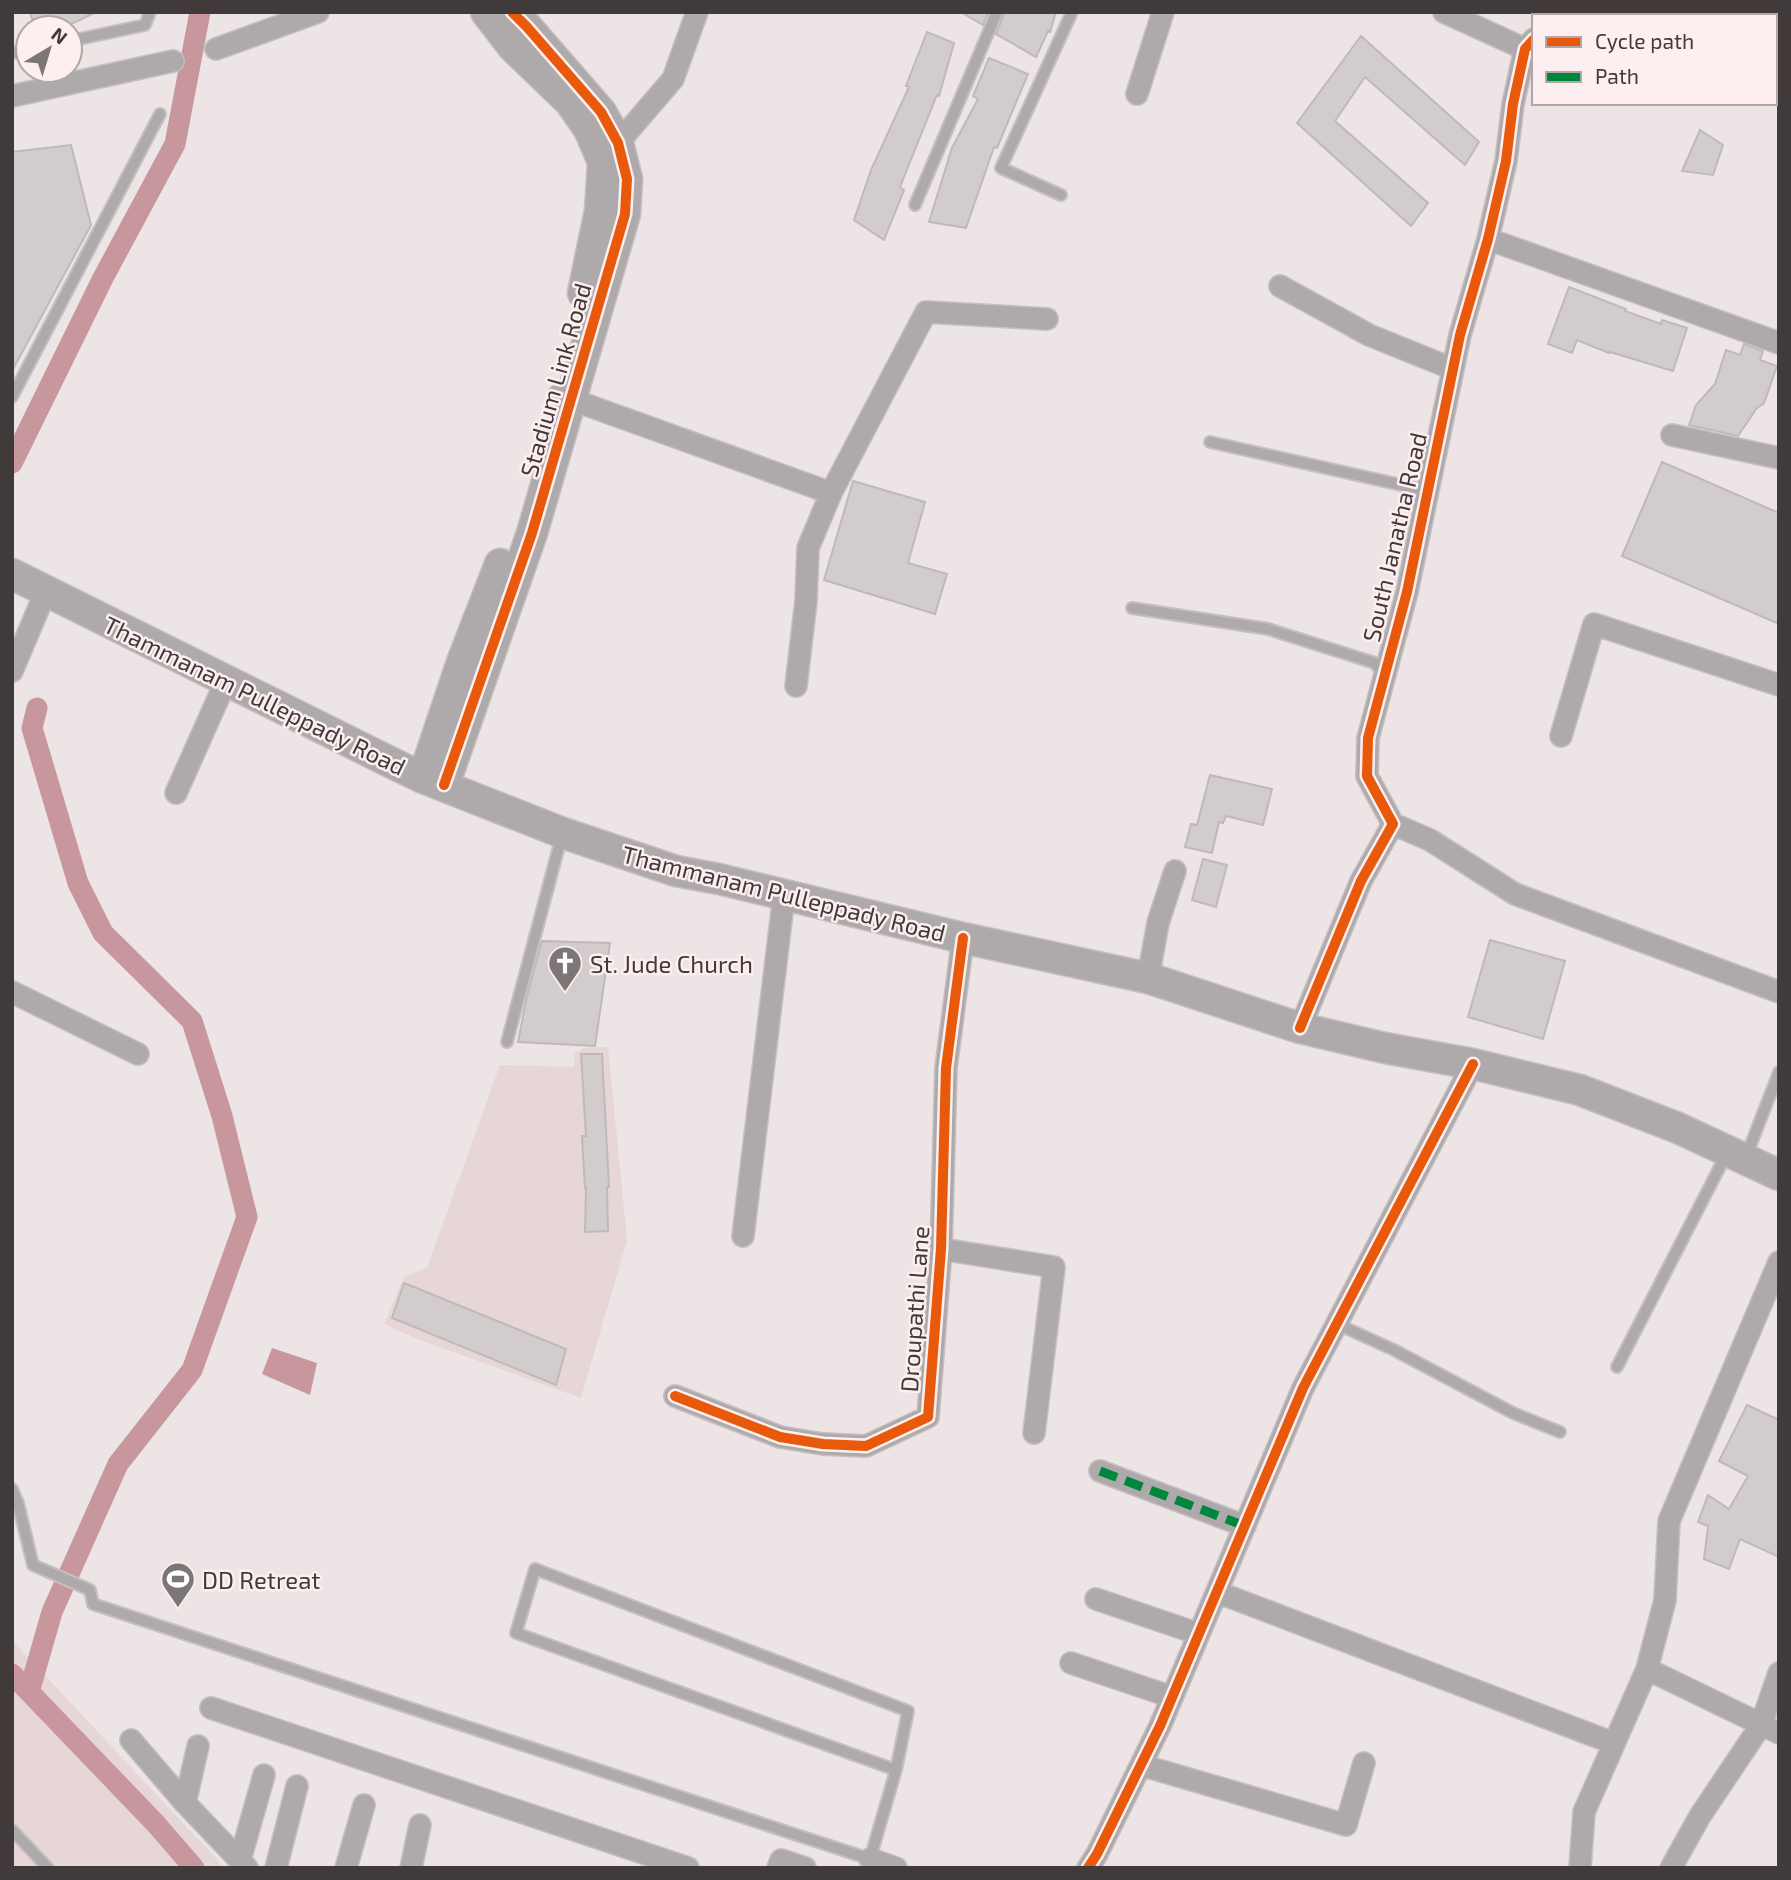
<svg xmlns="http://www.w3.org/2000/svg" width="1791" height="1880" viewBox="0 0 1791 1880" font-family="'Exo 2',sans-serif">
	<style>
		.built { fill: #e6d6d7 }
		.water { fill: #c8979e }
		.lines { fill: none; stroke-linecap: round; stroke-linejoin: round }
		.canal { stroke: #c8979e; stroke-width: 21 }
		.building { fill: #d3cccd; stroke: #bfb9ba; stroke-width: 2 }
		.lane-casing { stroke: #c6bfc0; stroke-width: 14 }
		.street-casing { stroke: #c6bfc0; stroke-width: 24 }
		.secondary-casing { stroke: #c6bfc0; stroke-width: 33 }
		.lane { stroke: #aeaaab; stroke-width: 10 }
		.street { stroke: #aeaaab; stroke-width: 21 }
		.secondary { stroke: #aea9aa; stroke-width: 30 }
		.quiet { stroke: #00873e; stroke-width: 9; stroke-dasharray: 18 9; stroke-linecap: butt }
		.cycleway-casing { stroke: #fdeeef; stroke-width: 15 }
		.cycleway { stroke: #e8590c; stroke-width: 10 }
		.labels { text-anchor: middle; dominant-baseline: central; stroke-width: 5; stroke-linejoin: round; paint-order: stroke }
		.street-label { font-size: 24px; fill: #413a3b; stroke: #fdeeef }
		.poi-label { font-size: 24px; fill: #413a3b; stroke: #fdeeef; text-anchor: start }
	</style>
	<rect width="100%" height="100%" fill="#ece4e5"/>
	<path class="built" d="M608,1047L627,1240L581,1398L417,1339L384,1324L404,1277L427,1268L500,1065L574,1067L575,1053L583,1048Z
		M12,1640L225,1868H12Z"/>
	<path class="water" d="M272,1348L317,1363L310,1395L262,1374Z"/>
	<g class="lines">
		<path class="canal" d="M12,463L103,278L175,144L200,12
			M12,1674L156,1824L194,1868
			M29,1692L52,1612L118,1464L192,1370L247,1217L222,1116L192,1021L103,933L78,883L32,728L37,708"/>
	</g>
	<path class="building" d="M30,12H96L63,28H35Z
		M961,12H988L983,25Z
		M1005,12H1056L1050,32L1048,31L1036,57L996,34Z
		M927,32L954,43L939,96L937,95L900,187L904,190L884,240L854,220L871,170L909,87L906,86Z
		M1361,36L1479,142L1465,165L1365,77L1335,121L1428,203L1411,226L1297,123Z
		M989,58L1028,74L997,148L994,147L966,228L929,222L952,148L978,99L973,96Z
		M1700,130L1723,145L1713,175L1682,171Z
		M71,145L91,225L12,371V152Z
		M1569,287L1626,309L1625,311L1661,324L1662,320L1687,328L1673,371L1610,352L1609,353L1577,340L1572,353L1548,344Z
		M1744,344L1763,351L1760,360L1777,366L1764,403L1757,408L1738,436L1689,425L1696,405L1715,384L1726,350L1740,355Z
		M1662,462L1779,513V624L1622,556Z
		M853,481L925,502L908,563L947,574L935,614L824,580Z
		M1210,775L1272,789L1263,825L1226,816L1223,823L1219,822L1212,853L1185,847L1191,824L1197,825Z
		M1203,859L1227,865L1216,907L1192,900Z
		M1490,940L1565,961L1543,1039L1468,1017Z
		M542,941L610,943L595,1046L518,1042L527,996Z
		M581,1054H602L609,1187H607L608,1231L585,1232L586,1188H585L582,1136H586Z
		M404,1283L566,1349L556,1385L392,1318Z
		M1747,1405L1779,1420V1557L1740,1539L1729,1569L1704,1559L1708,1526L1698,1522L1708,1495L1729,1509L1748,1476L1719,1461Z"/>
	<g class="lines">
		<g class="lane-casing">
			<path id="lane" d="M70,41L145,25L150,12
				M12,53L28,50
				M1061,195L1001,168L1072,12
				M915,205L997,12
				M12,397L160,114
				M1210,442L1428,491
				M1132,608L1268,629L1375,663L1384,676
				M507,1042L562,835
				M1746,1157L1779,1072
				M1337,1324L1394,1350L1513,1413L1560,1432
				M1617,1367L1727,1153
				M12,1489L18,1503L33,1565L90,1590L93,1604L870,1859L896,1770L908,1711L535,1569L516,1633L896,1770
				M12,1830L48,1868"/>
		</g>
		<g class="street-casing">
			<path id="street" d="M1444,12L1525,49
				M1550,16L1551,12
				M216,49L318,12
				M1137,94L1163,12
				M12,96L173,61
				M618,143L673,79L697,12
				M1488,239L1779,343
				M1280,286L1369,335L1453,369
				M559,395L831,493L926,312L1047,319
				M1672,435L1779,458
				M12,671L46,591
				M796,686L806,601L808,548L831,493
				M1561,736L1594,624L1779,685
				M176,793L226,681
				M1393,824L1430,840L1515,894L1779,992
				M1148,978L1158,923L1175,871
				M12,992L138,1054
				M1300,1028L1361,881L1393,824L1367,776L1368,738L1407,592L1460,335L1488,239L1506,161L1513,104L1525,49L1534,39
				M743,1236L784,895
				M941,1249L1054,1267L1034,1433
				M1779,1262L1669,1521L1665,1600L1647,1669L1779,1733
				M675,1396L780,1437L823,1444L866,1446L928,1417L941,1249L946,1068L963,938
				M1100,1471L1245,1526
				M1217,1592L1613,1743
				M1096,1599L1199,1634
				M1071,1663L1172,1697
				M211,1708L688,1868
				M131,1740L185,1803L247,1868
				M1141,1765L1346,1825L1364,1763
				M185,1803L198,1746
				M870,1859L896,1868
				M240,1860L264,1775
				M276,1868L297,1786
				M346,1868L364,1805
				M411,1868L420,1825
				M778,1868L781,1860L805,1868
				M1088,1868L1097,1854L1160,1726L1303,1388L1473,1064
				M1580,1868L1584,1812L1647,1669
				M1671,1868L1700,1816L1761,1725L1779,1673"/>
		</g>
		<g class="secondary-casing">
			<path id="secondary" d="M486,12L513,47L570,102L589,129L603,162L600,211L583,293
				M12,574L392,763L423,778L563,833L676,871L719,879L963,938L1148,978L1300,1028L1385,1048L1473,1064L1580,1090L1678,1128L1779,1175
				M423,778L462,662L500,564
				M444,785L532,533L625,214L627,179L618,143L601,112L527,27L512,12"/>
		</g>
		<use href="#lane" class="lane"/>
		<use href="#street" class="street"/>
		<use href="#secondary" class="secondary"/>
		<path class="quiet" d="M1100,1471L1245,1526"/>
		<g class="cycleway-casing">
			<path id="cycleway" d="M444,785L532,533L625,214L627,179L618,143L601,112L527,27L512,12
				M1300,1028L1361,881L1393,824L1367,776L1368,738L1407,592L1460,335L1488,239L1506,161L1513,104L1525,49L1534,39
				M675,1396L780,1437L823,1444L866,1446L928,1417L941,1249L946,1068L963,938
				M1088,1868L1097,1854L1160,1726L1303,1388L1473,1064"/>
		</g>
		<use href="#cycleway" class="cycleway"/>
	</g>
	<defs>
		<g id="church-pin" transform="scale(1.75)"><path d="M0 17L-7.5 6A9.5 9.5 0 1 1 7.5 6Z" fill="#7d7676" stroke="#fdeeef"/><path d="M-1.2-6h2.4v3.5h3.3v2.4h-3.3V6h-2.4V-.1h-3.3v-2.4h3.3Z" fill="#fff"/></g>
		<g id="stadium-pin" transform="scale(1.75)"><path d="M0 17L-7.5 6A9.5 9.5 0 1 1 7.5 6Z" fill="#7d7676" stroke="#fdeeef"/><path d="M0-5a6.5 5 0 1 0 0 10a6.5 5 0 1 0 0-10ZM-3.5-1.8h7v3.6h-7Z" fill="#fff"/></g>
	</defs>
	<g fill-rule="evenodd">
		<use href="#church-pin" x="565" y="963"/>
		<use href="#stadium-pin" x="178" y="1579"/>
	</g>
	<g class="labels">
		<g class="street-label">
			<text transform="translate(555 380) rotate(-74)">Stadium Link Road</text>
			<text transform="translate(1394 537) rotate(-77)">South Janatha Road</text>
			<text transform="translate(255 695) rotate(26)">Thammanam Pulleppady Road</text>
			<text transform="translate(784 893) rotate(14)">Thammanam Pulleppady Road</text>
			<text transform="translate(914 1309) rotate(-86)">Droupathi Lane</text>
		</g>
		<g class="poi-label">
			<text x="590" y="963">St. Jude Church</text>
			<text x="202" y="1579">DD Retreat</text>
		</g>
	</g>
	<rect width="1791" height="1880" fill="none" stroke="#413a3b" stroke-width="28"/>
	<rect x="1532" y="14" width="245" height="91" fill="#fdeeef" stroke="#b2a6a7" stroke-width="2"/>
	<rect x="1546" y="37" width="35" height="10" fill="#e8590c" stroke="#b2a6a7" stroke-width="2"/>
	<text x="1595" y="49" font-size="21" fill="#413a3b">Cycle path</text>
	<rect x="1546" y="72" width="35" height="10" fill="#00873e" stroke="#b2a6a7" stroke-width="2"/>
	<text x="1595" y="84" font-size="21" fill="#413a3b">Path</text>
	<g transform="translate(49 49) rotate(38)"><circle r="33" fill="#fdeeef" stroke="#b2a6a7" stroke-width="2"/>
	<path d="M0-5L12 26L0 18L-12 26Z" fill="#7d7676"/>
	<text y="-10" font-size="19" font-weight="bold" text-anchor="middle" fill="#413a3b">N</text>
	</g>
</svg>
